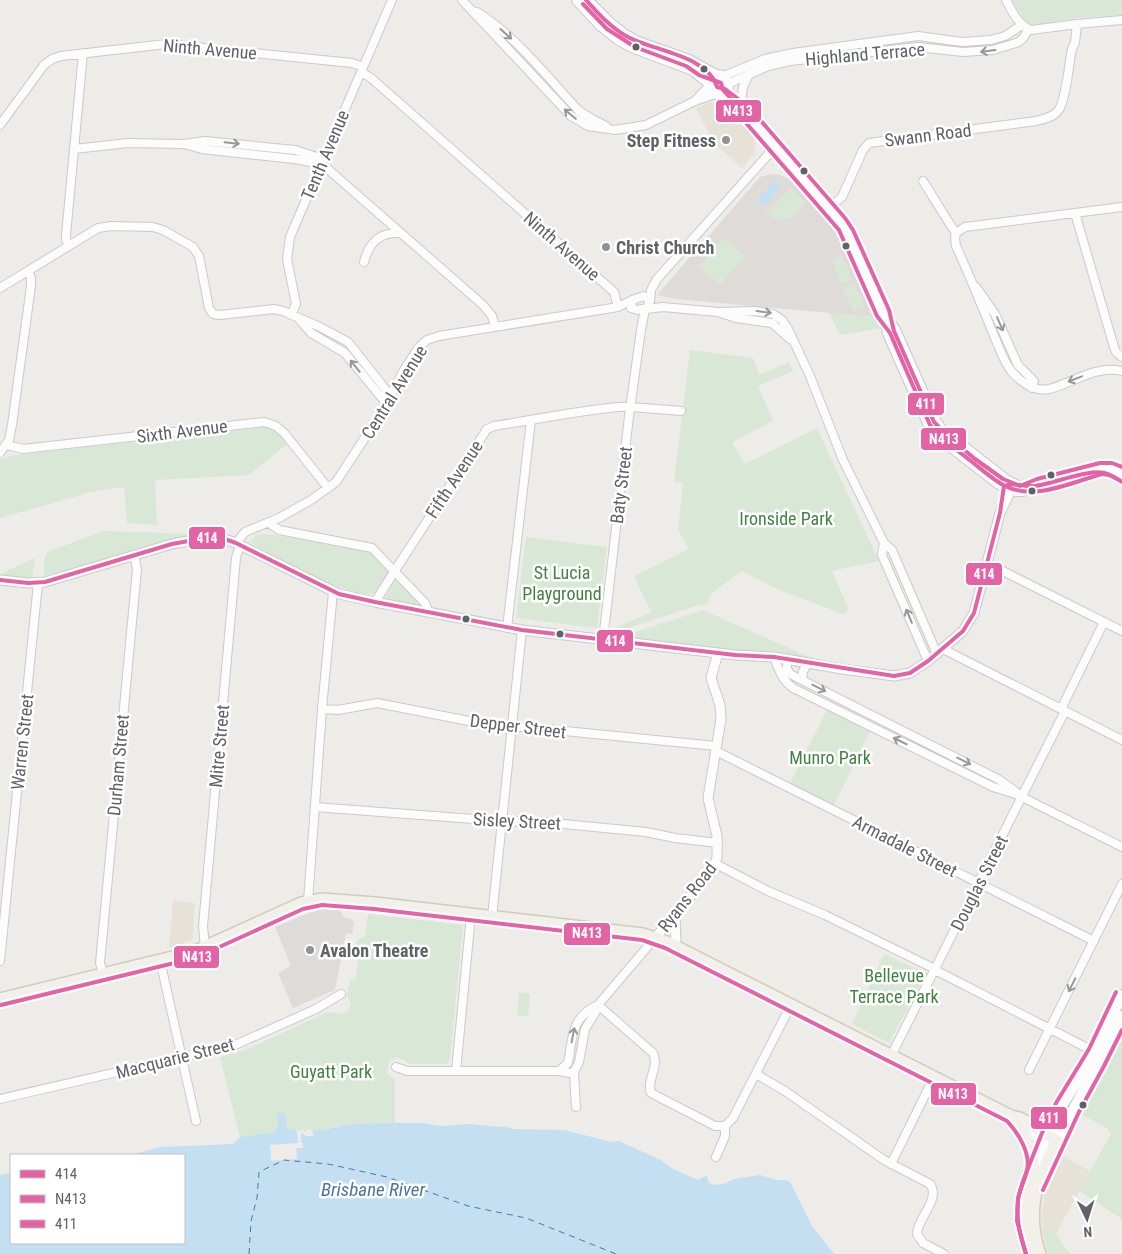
<svg xmlns="http://www.w3.org/2000/svg" width="1122" height="1254" viewBox="0 0 1122 1254" font-family="'Roboto Condensed',sans-serif">
	<style>
		.commercial { fill: #e6e2d8 }
		.education { fill: #dedbd8 }
		.green { fill: #d9e7d6 }
		.water { fill: #c4dff1 }
		.pier { fill: #eeece9 }
		.lines { fill: none; stroke-linecap: round; stroke-linejoin: round }
		.ferry { stroke: #4c759e; stroke-width: 1; stroke-dasharray: 6 5; stroke-linecap: butt }
		.minor-casing { stroke: #cbcac9; stroke-width: 10 }
		.tertiary-casing { stroke: #cbcac9; stroke-width: 11 }
		.secondary-casing { stroke: #c8c8c8; stroke-width: 12 }
		.primary-casing { stroke: #d2cbba; stroke-width: 14 }
		.minor { stroke: #fcfcfc; stroke-width: 8 }
		.tertiary { stroke: #fcfcfc; stroke-width: 9 }
		.secondary { stroke: #fcfcfc; stroke-width: 10 }
		.primary { stroke: #f2f0ea; stroke-width: 11 }
		.bus-1-casing { stroke: #fff; stroke-width: 8 }
		.bus-2-casing { stroke: #fff; stroke-width: 8 }
		.bus-3-casing { stroke: #fff; stroke-width: 8 }
		.bus-1 { stroke: #e463a4; stroke-width: 4 }
		.bus-2 { stroke: #e463a4; stroke-width: 4 }
		.bus-3 { stroke: #e463a4; stroke-width: 4 }
		.oneway { stroke: #96989a }
		.bus-dot { fill: #5f6266; stroke: #fff; stroke-width: 2 }
		.poi-dot { fill: #919294; stroke: #fff; stroke-width: 2 }
		.labels { text-anchor: middle; dominant-baseline: central; stroke-width: 5; stroke-linejoin: round; paint-order: stroke }
		.street-label { font-size: 18px; fill: #5f6266; stroke: #fff }
		.poi-label { font-size: 18px; font-weight: bold; fill: #5f6266; stroke: #fff; text-anchor: start }
		.park-label { font-size: 18px; fill: #418343; stroke: #fff }
		.water-label { font-size: 19px; font-style: italic; fill: #4c759e; stroke: #fff }
		.line-badge { stroke: #fff; stroke-width: 2 }
		.badge-label { font-size: 14px; text-anchor: middle; font-weight: bold; fill: #fff }
	</style>
	<rect width="100%" height="100%" fill="#eeece9"/>
	<path class="commercial" d="M716,101L727,104L754,137L755,153L742,168L714,143L696,109L708,103Z
		M173,900L195,903L192,940L169,948Z
		M1061,1155L1090,1171L1056,1234L1042,1229L1041,1218L1046,1187Z"/>
	<path class="education" d="M771,174L780,175L790,180L834,230L875,317L675,299L657,295L760,177Z
		M324,909L340,910L343,917L351,919L354,923L352,934L346,933L335,990L293,1008L278,973L291,966L275,927L309,913Z"/>
	<path class="green" d="M1012,0H1122V15L1077,18L1034,25C1023,22 1018,9 1012,0Z
		M791,187L805,202L793,218L777,220L766,214Z
		M724,238L745,256L720,285L699,267Z
		M842,255L852,279L842,284L831,260Z
		M854,283L865,307L854,312L842,288Z
		M829,313L875,317L880,328L840,335Z
		M690,350L753,358L759,375L789,362L793,371L758,386L773,421L732,442L745,464L817,428L879,561L832,571L849,610L843,614L779,590L742,571L712,593L707,604L698,605L617,632L616,628L651,612L634,576L689,549L678,530L683,483L674,482Z
		M265,427L277,431L287,444L249,475L155,480L157,525L127,523L124,487L89,492L78,496L0,518V460L9,456Z
		M103,531L196,534L44,576V560L47,552Z
		M267,534L370,551L389,573L375,594C344,597 280,557 250,543L256,535Z
		M526,537L607,547L597,628L516,618Z
		M35,558L32,578L0,575V574Z
		M395,580L422,604L416,606L384,599Z
		M703,610L816,660L620,637Z
		M827,710L870,732L834,805L790,783Z
		M368,914L463,925L450,1060L446,1064H410L404,1060L396,1057L389,1062L387,1073L395,1080V1124L375,1123L332,1127L319,1131H297L287,1128L277,1114L278,1126L274,1132L240,1137L220,1057L245,1050L328,1012L342,1014L347,1012L351,1004L347,995L350,980L355,981L360,951L355,950C357,942 357,938 365,937Z
		M884,954L923,972L925,976L889,1043L852,1024Z
		M519,992L530,994L528,1017L517,1015Z
		M1122,1031V1219L1079,1191L1111,1134L1107,1128L1077,1112Z
		M1042,1229L1056,1234L1070,1254H1048Z"/>
	<path class="water" d="M775,180L782,186L764,206L757,200Z
		M277,1113H285L287,1128L297,1131H319L345,1125L375,1123H423L441,1126L470,1124L499,1127L504,1126L513,1129L564,1130L612,1142L619,1141L661,1160L673,1169L698,1180L707,1175L708,1181L712,1185L723,1184L734,1179L760,1175L777,1180H786L790,1182L812,1226L834,1254H0V1175L11,1173V1243H184V1155H130L161,1147L233,1144L240,1137L274,1132L278,1126Z"/>
	<path class="pier" d="M301,1129H303L305,1132L307,1129H311L314,1136H306L301,1132V1143H303V1148H296L297,1159L271,1161L270,1145L298,1143L297,1131H301Z"/>
	<g class="lines">
		<path class="ferry" d="M249,1254L251,1221L257,1198L259,1172L284,1160L328,1164L387,1177L468,1206L526,1218L616,1254"/>
		<g class="minor-casing">
			<path id="minor" d="M462,0L571,116L588,126L615,130L646,125L695,101L715,94
				M1006,0C1012,11 1018,25 1031,30L1077,24L1122,20
				M477,12C517,37 547,77 579,111L592,119L606,126
				M361,72L371,78L614,292L618,307
				M724,76L765,59L793,53L918,36L962,42L991,40L1005,36L1022,25
				M728,84L768,66L790,61L918,47L963,52L993,50L1019,42L1024,37L1028,29
				M695,101L709,86
				M741,101L743,87L749,74
				M0,125L44,65L52,59L61,56L166,44L352,63L363,67
				M184,144L202,149L294,159L321,164
				M74,149L128,143L184,144L205,141L295,150L323,159
				M321,163L483,305L492,316L495,327
				M923,181C934,198 944,216 956,233L955,238L956,246C970,276 982,307 995,338C1000,349 1004,363 1012,372C1022,383 1034,392 1049,389C1073,383 1096,365 1122,371
				M828,209L842,197L863,150L869,143L1036,121C1044,119 1053,117 1058,111C1066,101 1069,63 1072,49L1075,43L1077,24
				M1075,213L1114,347L1116,352L1122,357
				M956,233L965,227L1122,207
				M70,245L66,240V235L83,53
				M364,262C369,242 380,232 400,233
				M976,287L995,314L1018,365L1034,381L1032,388
				M0,288L98,228L111,226L153,227L163,230L193,247L199,256L209,308L213,314L220,315L274,309L283,311L318,326L348,342L390,395
				M644,296L650,301L647,308L638,310L631,308L632,300Z
				M650,301L651,290L657,279L775,147
				M646,309L663,307L718,312L755,311L773,314L782,320L788,329L810,376L843,460L884,543L892,550L937,654
				M721,313L736,318L772,323L790,339
				M291,315L296,304L287,259L290,237L392,0
				M299,319L311,333L345,353L386,403
				M631,407L681,411
				M7,445L23,449L264,422L276,426L285,434L328,488
				M0,453L9,440L12,425L31,286V278L28,271
				M269,523L279,530L372,548L425,603L429,613
				M236,543L245,532L279,518L311,500L336,482L381,413L404,370L419,347L427,340L439,336L618,307L632,300
				M884,543L882,555L928,661
				M987,563L1122,631
				M375,602L394,572L487,429L494,426C540,419 585,409 631,406
				M507,628L531,420
				M603,640L629,416L641,330L645,309
				M943,649L1122,740
				M774,657C779,670 782,680 793,688L993,787L1019,795
				M787,659V669L790,674L998,779L1026,799L1122,847
				M802,680L803,671L808,663
				M322,709L338,710L377,703L474,722L716,746
				M1061,709L1104,622
				M716,751L1094,941
				M315,807L514,822L522,820L646,832L675,838L718,843
				M716,864L768,891L825,915L935,969
				M308,901L322,709L333,592
				M492,917L522,630
				M205,947L203,926L236,558L240,545
				M160,960L196,1121
				M0,961L38,583
				M935,970L1095,1052
				M103,974L100,963L137,569L134,555
				M598,1005L653,1053C660,1067 646,1079 651,1093L715,1126H725
				M891,1056L1065,711
				M396,1067L407,1071H559L569,1073L574,1072
				M1029,1070L1122,884
				M456,1071L471,915
				M559,1071L568,1063C573,1038 570,1018 598,1005
				M756,1074L785,1091L884,1160L930,1184C941,1200 917,1218 917,1234L923,1243L944,1254
				M0,1099L235,1045L316,1009L341,994
				M576,1107L574,1072L579,1062L585,1029L595,1013L598,1005L655,938
				M725,1126L733,1118L791,1005
				M716,1157L725,1136V1126
				M891,1164L934,1077"/>
		</g>
		<g class="tertiary-casing">
			<path id="tertiary" d="M0,580L28,583L45,582L172,544L216,536L236,543L339,594L375,602L522,630L735,655L774,657L842,669L894,676L910,673L928,661L963,631L974,613L1000,513L1011,490
				M675,915L676,946
				M655,938L711,872L717,858V836L708,798L721,719L720,705L711,678L718,653"/>
		</g>
		<g class="secondary-casing">
			<path id="secondary" d="M577,0L601,26L619,40L634,48L693,70L709,83
				M587,0L611,24L624,34L638,42L689,60L716,75L724,76C732,85 727,96 715,94L710,89V80L716,75
				M722,94L745,112L844,227L883,313L888,333L901,363L929,425L937,436L999,484L1016,491H1023L1035,486L1101,469H1111L1122,474
				M887,318L895,330L936,422L941,429L1006,480L1016,485
				M1029,1123L1055,1121
				M1021,1127L1051,1145
				M1057,1141L1122,1016
				M1034,1169L1062,1106L1095,1052L1122,995"/>
		</g>
		<g class="primary-casing">
			<path id="primary" d="M0,999L193,952L301,903L322,899L375,903L643,934L667,942L1011,1116L1020,1118L1057,1141C1037,1179 1025,1211 1040,1254
				M1012,1118L1021,1127L1028,1141L1032,1156L1034,1169L1024,1199L1023,1221L1032,1254"/>
		</g>
		<use href="#minor" class="minor"/>
		<use href="#tertiary" class="tertiary"/>
		<use href="#secondary" class="secondary"/>
		<use href="#primary" class="primary"/>
		<g class="bus-1-casing">
			<path id="bus-1" d="M0,580L28,583L45,582L172,544L216,536L236,543L339,594L375,602L522,630L735,655L774,657L894,676L910,673L928,661L963,631L974,613L1000,513L1004,486C1014,482 1023,487 1035,486C1053,484 1092,467 1108,474C1113,476 1118,479 1122,482"/>
		</g>
		<g class="bus-2-casing">
			<path id="bus-2" d="M583,4L607,29L635,47L686,66L699,75L721,83L723,90L736,104L740,116L839,230L877,316L890,333L930,425C941,439 956,449 971,461C981,469 993,480 1005,486C1035,501 1072,482 1102,474L1109,475L1119,480
				M1,1005L195,958L303,909L322,905L374,909L642,940L665,948L1007,1121C1018,1133 1031,1153 1027,1170C1025,1181 1019,1190 1018,1200C1016,1220 1020,1236 1026,1254
				M1043,1190L1079,1112L1104,1066L1122,1030"/>
		</g>
		<g class="bus-3-casing">
			<path id="bus-3" d="M586,0C598,13 610,27 626,36C652,51 708,55 717,87L725,89L749,107L845,218L853,230L889,310L894,331L934,422L949,437L975,459L1003,479L1020,486L1037,479L1100,463H1112L1122,467
				M1026,1254L1017,1221L1018,1198L1023,1181L1042,1133L1056,1103L1089,1049L1116,992"/>
		</g>
		<use href="#bus-1" class="bus-1"/>
		<use href="#bus-2" class="bus-2"/>
		<use href="#bus-3" class="bus-3"/>
	</g>
	<defs><path id="oneway-shaft" d="M-6 0H5M1.5-3L5.5 0L1.5 3" fill="none" stroke-width="1.6" stroke-linecap="round" stroke-linejoin="round" transform="scale(1.25)"/></defs>
	<g class="oneway">
		<use href="#oneway-shaft" transform="translate(506 34) rotate(42)"/>
		<use href="#oneway-shaft" transform="translate(988 51) rotate(173)"/>
		<use href="#oneway-shaft" transform="translate(570 114) rotate(-140)"/>
		<use href="#oneway-shaft" transform="translate(232 143) rotate(6)"/>
		<use href="#oneway-shaft" transform="translate(764 312) rotate(8)"/>
		<use href="#oneway-shaft" transform="translate(1000 324) rotate(66)"/>
		<use href="#oneway-shaft" transform="translate(355 366) rotate(-129)"/>
		<use href="#oneway-shaft" transform="translate(1075 379) rotate(159)"/>
		<use href="#oneway-shaft" transform="translate(909 616) rotate(-113)"/>
		<use href="#oneway-shaft" transform="translate(819 688) rotate(27)"/>
		<use href="#oneway-shaft" transform="translate(900 741) rotate(-154)"/>
		<use href="#oneway-shaft" transform="translate(964 761) rotate(27)"/>
		<use href="#oneway-shaft" transform="translate(1072 985) rotate(117)"/>
		<use href="#oneway-shaft" transform="translate(573 1035) rotate(-79)"/>
	</g>
	<g class="bus-dot">
		<circle cx="636" cy="47" r="4.5"/>
		<circle cx="704" cy="69" r="4.5"/>
		<circle cx="804" cy="171" r="4.5"/>
		<circle cx="846" cy="246" r="4.5"/>
		<circle cx="1051" cy="475" r="4.5"/>
		<circle cx="1032" cy="491" r="4.5"/>
		<circle cx="466" cy="619" r="4.5"/>
		<circle cx="560" cy="634" r="4.5"/>
		<circle cx="1083" cy="1105" r="4.5"/>
	</g>
	<g class="poi-dot">
		<circle cx="726" cy="140" r="5"/>
		<circle cx="606" cy="247" r="5"/>
		<circle cx="310" cy="950" r="5"/>
	</g>
	<g class="labels">
		<g class="street-label">
			<text transform="translate(210 49) rotate(5)">Ninth Avenue</text>
			<text transform="translate(865 54) rotate(-5)">Highland Terrace</text>
			<text transform="translate(928 135) rotate(-7)">Swann Road</text>
			<text transform="translate(325 155) rotate(-67)">Tenth Avenue</text>
			<text transform="translate(562 246) rotate(41)">Ninth Avenue</text>
			<text transform="translate(394 392) rotate(-58)">Central Avenue</text>
			<text transform="translate(182 431) rotate(-7)">Sixth Avenue</text>
			<text transform="translate(454 479) rotate(-57)">Fifth Avenue</text>
			<text transform="translate(621 485) rotate(-83)">Baty Street</text>
			<text transform="translate(518 726) rotate(7)">Depper Street</text>
			<text transform="translate(22 742) rotate(-84)">Warren Street</text>
			<text transform="translate(219 746) rotate(-85)">Mitre Street</text>
			<text transform="translate(118 765) rotate(-85)">Durham Street</text>
			<text transform="translate(517 821) rotate(3)">Sisley Street</text>
			<text transform="translate(905 846) rotate(27)">Armadale Street</text>
			<text transform="translate(979 883) rotate(-63)">Douglas Street</text>
			<text transform="translate(687 897) rotate(-52)">Ryans Road</text>
			<text transform="translate(175 1058) rotate(-14)">Macquarie Street</text>
		</g>
		<g class="poi-label">
			<text x="716" y="140" text-anchor="end">Step Fitness</text>
			<text x="616" y="247">Christ Church</text>
			<text x="320" y="950">Avalon Theatre</text>
		</g>
		<g class="park-label">
			<text x="786" y="518">Ironside Park</text>
			<text x="562" y="572">St Lucia<tspan x="562" dy="21">Playground</tspan></text>
			<text x="830" y="757">Munro Park</text>
			<text x="894" y="975">Bellevue<tspan x="894" dy="21">Terrace Park</tspan></text>
			<text x="331" y="1071">Guyatt Park</text>
		</g>
		<g class="water-label">
			<text x="373" y="1189">Brisbane River</text>
		</g>
	</g>
	<g class="line-badge">
		<rect x="715" y="99" width="47" height="24" rx="5" fill="#e463a4"/>
		<rect x="907" y="392" width="38" height="24" rx="5" fill="#e463a4"/>
		<rect x="920" y="427" width="47" height="24" rx="5" fill="#e463a4"/>
		<rect x="188" y="526" width="38" height="24" rx="5" fill="#e463a4"/>
		<rect x="965" y="562" width="38" height="24" rx="5" fill="#e463a4"/>
		<rect x="596" y="629" width="38" height="24" rx="5" fill="#e463a4"/>
		<rect x="563" y="922" width="48" height="24" rx="5" fill="#e463a4"/>
		<rect x="173" y="945" width="47" height="24" rx="5" fill="#e463a4"/>
		<rect x="930" y="1082" width="47" height="24" rx="5" fill="#e463a4"/>
		<rect x="1030" y="1106" width="38" height="24" rx="5" fill="#e463a4"/>
	</g>
	<g class="badge-label">
		<text x="738" y="116">N413</text>
		<text x="926" y="409">411</text>
		<text x="944" y="444">N413</text>
		<text x="207" y="543">414</text>
		<text x="984" y="579">414</text>
		<text x="615" y="646">414</text>
		<text x="587" y="938">N413</text>
		<text x="197" y="962">N413</text>
		<text x="953" y="1099">N413</text>
		<text x="1049" y="1123">411</text>
	</g>
	<rect x="10" y="1154" width="175" height="90" fill="#ffffff" stroke="#bfc0c2"/>
	<rect x="20" y="1170" width="25" height="8" fill="#e463a4" stroke="#bfc0c2"/>
	<text x="55" y="1179" font-size="15" fill="#5f6266">414</text>
	<rect x="20" y="1195" width="25" height="8" fill="#e463a4" stroke="#bfc0c2"/>
	<text x="55" y="1204" font-size="15" fill="#5f6266">N413</text>
	<rect x="20" y="1220" width="25" height="8" fill="#e463a4" stroke="#bfc0c2"/>
	<text x="55" y="1229" font-size="15" fill="#5f6266">411</text>
	<g transform="translate(1087 1219) rotate(176)" stroke="#ffffff" stroke-width="4" paint-order="stroke">
	<path d="M0-4L9 19L0 12L-9 19Z" fill="#5f6266"/>
	<text y="-8" font-size="14" font-weight="bold" text-anchor="middle" fill="#5f6266">N</text>
	</g>
</svg>
